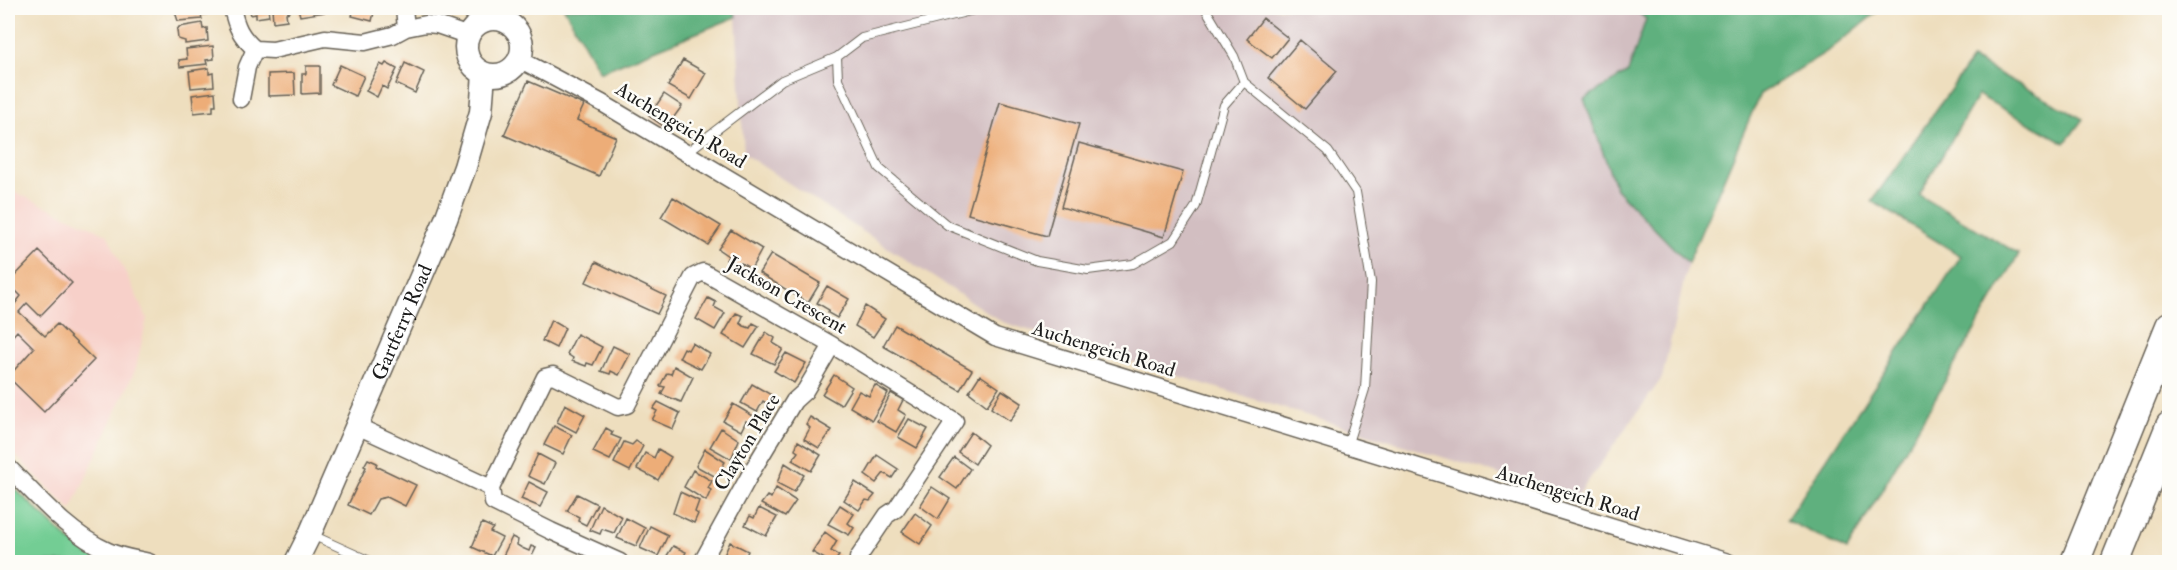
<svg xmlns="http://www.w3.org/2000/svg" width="2177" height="570" viewBox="0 0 2177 570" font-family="'IM FELL Double Pica',serif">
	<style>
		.built { fill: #f7d0c9 }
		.industrial { fill: #d2bec1 }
		.green { fill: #73cd94; stroke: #487458; stroke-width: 1.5 }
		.forest { fill: #5eb07e; stroke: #3d664d; stroke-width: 1.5 }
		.building { fill: #edad78 }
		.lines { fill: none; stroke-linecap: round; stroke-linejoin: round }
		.lane-casing { stroke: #666055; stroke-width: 10 }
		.street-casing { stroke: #666055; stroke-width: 19 }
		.secondary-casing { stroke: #666055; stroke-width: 25 }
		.highway-casing { stroke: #666055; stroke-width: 31 }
		.lane { stroke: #fff; stroke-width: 8 }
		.street { stroke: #fff; stroke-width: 16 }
		.secondary { stroke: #fff; stroke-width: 22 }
		.highway { stroke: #fff; stroke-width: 28 }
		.labels { text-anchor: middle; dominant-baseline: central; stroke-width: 5; stroke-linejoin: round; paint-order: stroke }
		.street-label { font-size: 20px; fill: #1c1c1c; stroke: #fdfcf7 }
	</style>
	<rect width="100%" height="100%" fill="#fdfcf7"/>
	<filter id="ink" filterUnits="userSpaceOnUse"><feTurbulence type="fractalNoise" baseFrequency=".0167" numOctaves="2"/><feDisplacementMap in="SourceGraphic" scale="12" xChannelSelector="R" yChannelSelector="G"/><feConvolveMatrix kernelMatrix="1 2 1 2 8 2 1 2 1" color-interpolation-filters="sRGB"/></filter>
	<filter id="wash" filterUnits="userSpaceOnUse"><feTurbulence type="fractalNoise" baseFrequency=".008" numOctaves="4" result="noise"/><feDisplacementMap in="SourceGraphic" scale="24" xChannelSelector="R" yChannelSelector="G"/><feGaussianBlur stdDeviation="1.35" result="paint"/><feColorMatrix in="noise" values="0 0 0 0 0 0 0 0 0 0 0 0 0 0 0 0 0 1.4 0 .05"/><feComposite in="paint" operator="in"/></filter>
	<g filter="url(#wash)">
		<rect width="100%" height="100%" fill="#eedebe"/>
		<path class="built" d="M8,189L107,234L147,318L136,368L71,510L8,448Z"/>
		<path class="industrial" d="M734,8H1633L1646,19L1628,72L1616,189L1688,263L1662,378L1576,498L1002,322L744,154L736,17Z"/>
		<path class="green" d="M8,482L69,540L106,562H8Z"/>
		<path class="forest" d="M564,8H734L736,17L600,72Z
			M1633,8H1882L1831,49L1760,94L1688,263L1616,189L1584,99L1628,72L1646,19Z
			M1972,59L2083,119L2065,143L1978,95L1919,195L2019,254L1847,550L1786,520L1961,256L1872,201Z"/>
		<g id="blocks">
			<path class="building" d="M176,8H208L209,14L201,15L202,19L178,21L174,9Z
				M249,8H268L269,16L256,18V14L251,15Z
				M272,8H290V12L286,13L287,20L273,22Z
				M298,8H325L326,12L300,16Z
				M354,8H375L372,21L352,16Z
				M432,8H452L451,14L431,11Z
				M1263,18L1288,38L1272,58L1247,39Z
				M202,23L203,29L207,28L208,41L185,44V41L178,39L177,30L179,27Z
				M1300,40L1337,71L1305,109L1268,78Z
				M213,46L214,59L206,60L207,64L180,67L179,60L187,59L186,49Z
				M683,60L706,73L691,99L668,86Z
				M386,63L397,69L387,89L382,86L377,97L366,91L380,64L384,66Z
				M405,63L424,72L415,93L396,84Z
				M340,65L364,76L355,96L331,85Z
				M306,66H320V93L302,94V74H306Z
				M209,68V74L213,73L214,86L191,88L189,71Z
				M294,73L295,95L268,96V74Z
				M528,81L584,105L577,120L616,137L599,176L504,135Z
				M215,92L216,105H213V111L194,113L192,95Z
				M664,94L682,106L666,128L649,116Z
				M1000,102L1079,124L1047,236L968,214Z
				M1079,143L1183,172L1164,237L1061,207Z
				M673,197L721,226L708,245L661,217Z
				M731,230L762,249L751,269L741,263L738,268L726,260L728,256L718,249Z
				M39,251L72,283L40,316L27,303L19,312L45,336L57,324L94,360L44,412L8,377L34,348L17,331L8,341V299L14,305L21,296L8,283Z
				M771,254L820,283L808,303L759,273Z
				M596,262L666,296L657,314L586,282Z
				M827,286L849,299L837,318L828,313L829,310L817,303Z
				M708,298L716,302L714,307L725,313L715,330L696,319Z
				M865,306L885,319L873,337L855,326Z
				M736,313L743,316L740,323L744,326L750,328L753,323L759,326L745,348L723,335Z
				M551,320L565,328L556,348L542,341Z
				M895,325L972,370L960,390L883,346Z
				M766,332L775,338L773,343L783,349L774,364L753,354Z
				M577,334L602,347L593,365L587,363L586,366L572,361L573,358L567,354Z
				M692,343L710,354L701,369L679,358L684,348L688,350Z
				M613,346L630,354L619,375L611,371L610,374L601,371Z
				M786,353L806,363L794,383L774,371Z
				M674,366L693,377L681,402L661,394L665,387L660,386L667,373L671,374Z
				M834,375L852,387L841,405L822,394Z
				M980,375L999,388L987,406L969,392Z
				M752,384L773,396L768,404L763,401L757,412L741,403Z
				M875,385L888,393L872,420L850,407L859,391L869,396Z
				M1002,390L1022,403L1010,421L991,408Z
				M891,393L903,400L898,410L906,415L896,432L877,421Z
				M658,402L680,413L673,429L652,420L657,411L653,409Z
				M565,404L585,415L576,432L557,422Z
				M733,404L755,417L750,424L746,421L741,431L723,421Z
				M810,417L832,430L819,448L804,439L810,428L806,424Z
				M909,419L928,429L917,448L898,437Z
				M554,426L572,435L563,454L544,445Z
				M606,428L613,432L611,435L621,439L610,460L593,452Z
				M721,428L739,440L731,459L710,447Z
				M971,432L987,445L975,464L958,452Z
				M636,441L643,446L630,471L614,463L624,442L632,445Z
				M798,441L821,455L811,471L792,460L798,452L795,450Z
				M658,449L671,457L658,480L637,469L645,453L654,458Z
				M705,449L725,462L716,477L696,466Z
				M538,454L555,463L545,484L528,476Z
				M877,455L898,469L892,478L884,473L876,483L865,475Z
				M954,457L970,469L957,489L940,477Z
				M368,459L377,463L376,466L416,485L405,506L387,497L378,499L369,515L348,505L366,467L364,466Z
				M785,463L804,475L794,492L777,483Z
				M693,470L712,481L708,488L711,490L706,501L684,487Z
				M529,482L548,492L540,507L521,499Z
				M855,482L875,495L870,501L866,500L859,510L844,500Z
				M932,487L950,499L938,519L920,506Z
				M776,488L796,501L785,517L761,504L767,496L771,498Z
				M680,492L699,501L695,512L698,514L694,523L673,513Z
				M577,494L597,504L586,525L578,521L579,517L567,511Z
				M601,505L622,517L614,533L602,529L600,534L590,530Z
				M840,505L854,514L848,523L854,528L849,535L828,524Z
				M759,508L777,517L766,536L745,525L750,516L754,518Z
				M915,513L932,526L920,544L902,532Z
				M626,518L645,528L636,546L617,538Z
				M482,523L493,528L490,532L502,538L492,556L472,547Z
				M650,526L668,535L658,556L640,548Z
				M825,532L837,541L831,551L839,556L834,562H830L812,552Z
				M512,537L518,540L517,545L522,548L529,551L531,546L536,548L529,562H506L501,560Z
				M730,542L748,551L743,562H721Z
				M673,546L686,552L681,562H663Z"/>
		</g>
	</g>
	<g filter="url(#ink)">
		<use href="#blocks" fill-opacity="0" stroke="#666055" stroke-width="1.5"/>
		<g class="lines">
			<g class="lane-casing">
				<path id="lane" d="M982,8L862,38L837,57L838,79L879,168L947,225L1037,261L1088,270L1133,264L1173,241L1196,206L1224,105L1244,82
					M1205,8L1234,56L1244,82L1328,151L1356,192L1371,282L1365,389L1347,446
					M686,153L782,80L837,57
					M310,534L372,562"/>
			</g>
			<g class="street-casing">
				<path id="street" d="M232,8C236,26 240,36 255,49L273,50L325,38L365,42L393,35L406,28L426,24L437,25L469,36
					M404,8L406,28
					M519,59L602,103L995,337L1728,562
					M241,99L247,67L255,49
					M357,426L491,488L545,377L553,375L618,407L627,405L693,277L703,272L832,345L955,421L896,509L887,515L858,558V562
					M8,467C38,497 69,534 108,551C121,557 136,559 149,562
					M491,488L493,502L551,531L620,562
					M702,562L752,471L794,401L805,391L832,345"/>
			</g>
			<g class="secondary-casing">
				<g id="secondary">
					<circle cx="494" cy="47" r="28"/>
					<path id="s1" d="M296,562L310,534L446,219L465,167L481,112L484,74"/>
				</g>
			</g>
			<g class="highway-casing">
				<path id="highway" d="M2075,562L2170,326
					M2115,562L2170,426"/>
			</g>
			<use href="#lane" class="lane"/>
			<use href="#street" class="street"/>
			<use href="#secondary" class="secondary"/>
			<use href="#highway" class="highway"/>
		</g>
	</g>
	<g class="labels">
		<g class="street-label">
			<text transform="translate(681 125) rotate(31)">Auchengeich Road</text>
			<text transform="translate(787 295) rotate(30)">Jackson Crescent</text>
			<text stroke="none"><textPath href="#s1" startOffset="262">Gartferry Road</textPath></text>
			<text transform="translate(1104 349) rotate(17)">Auchengeich Road</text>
			<text transform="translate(747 442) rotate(-59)">Clayton Place</text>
			<text transform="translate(1568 493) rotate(17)">Auchengeich Road</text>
		</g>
	</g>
	<rect width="2177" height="570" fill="none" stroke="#fdfcf7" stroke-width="30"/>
</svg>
